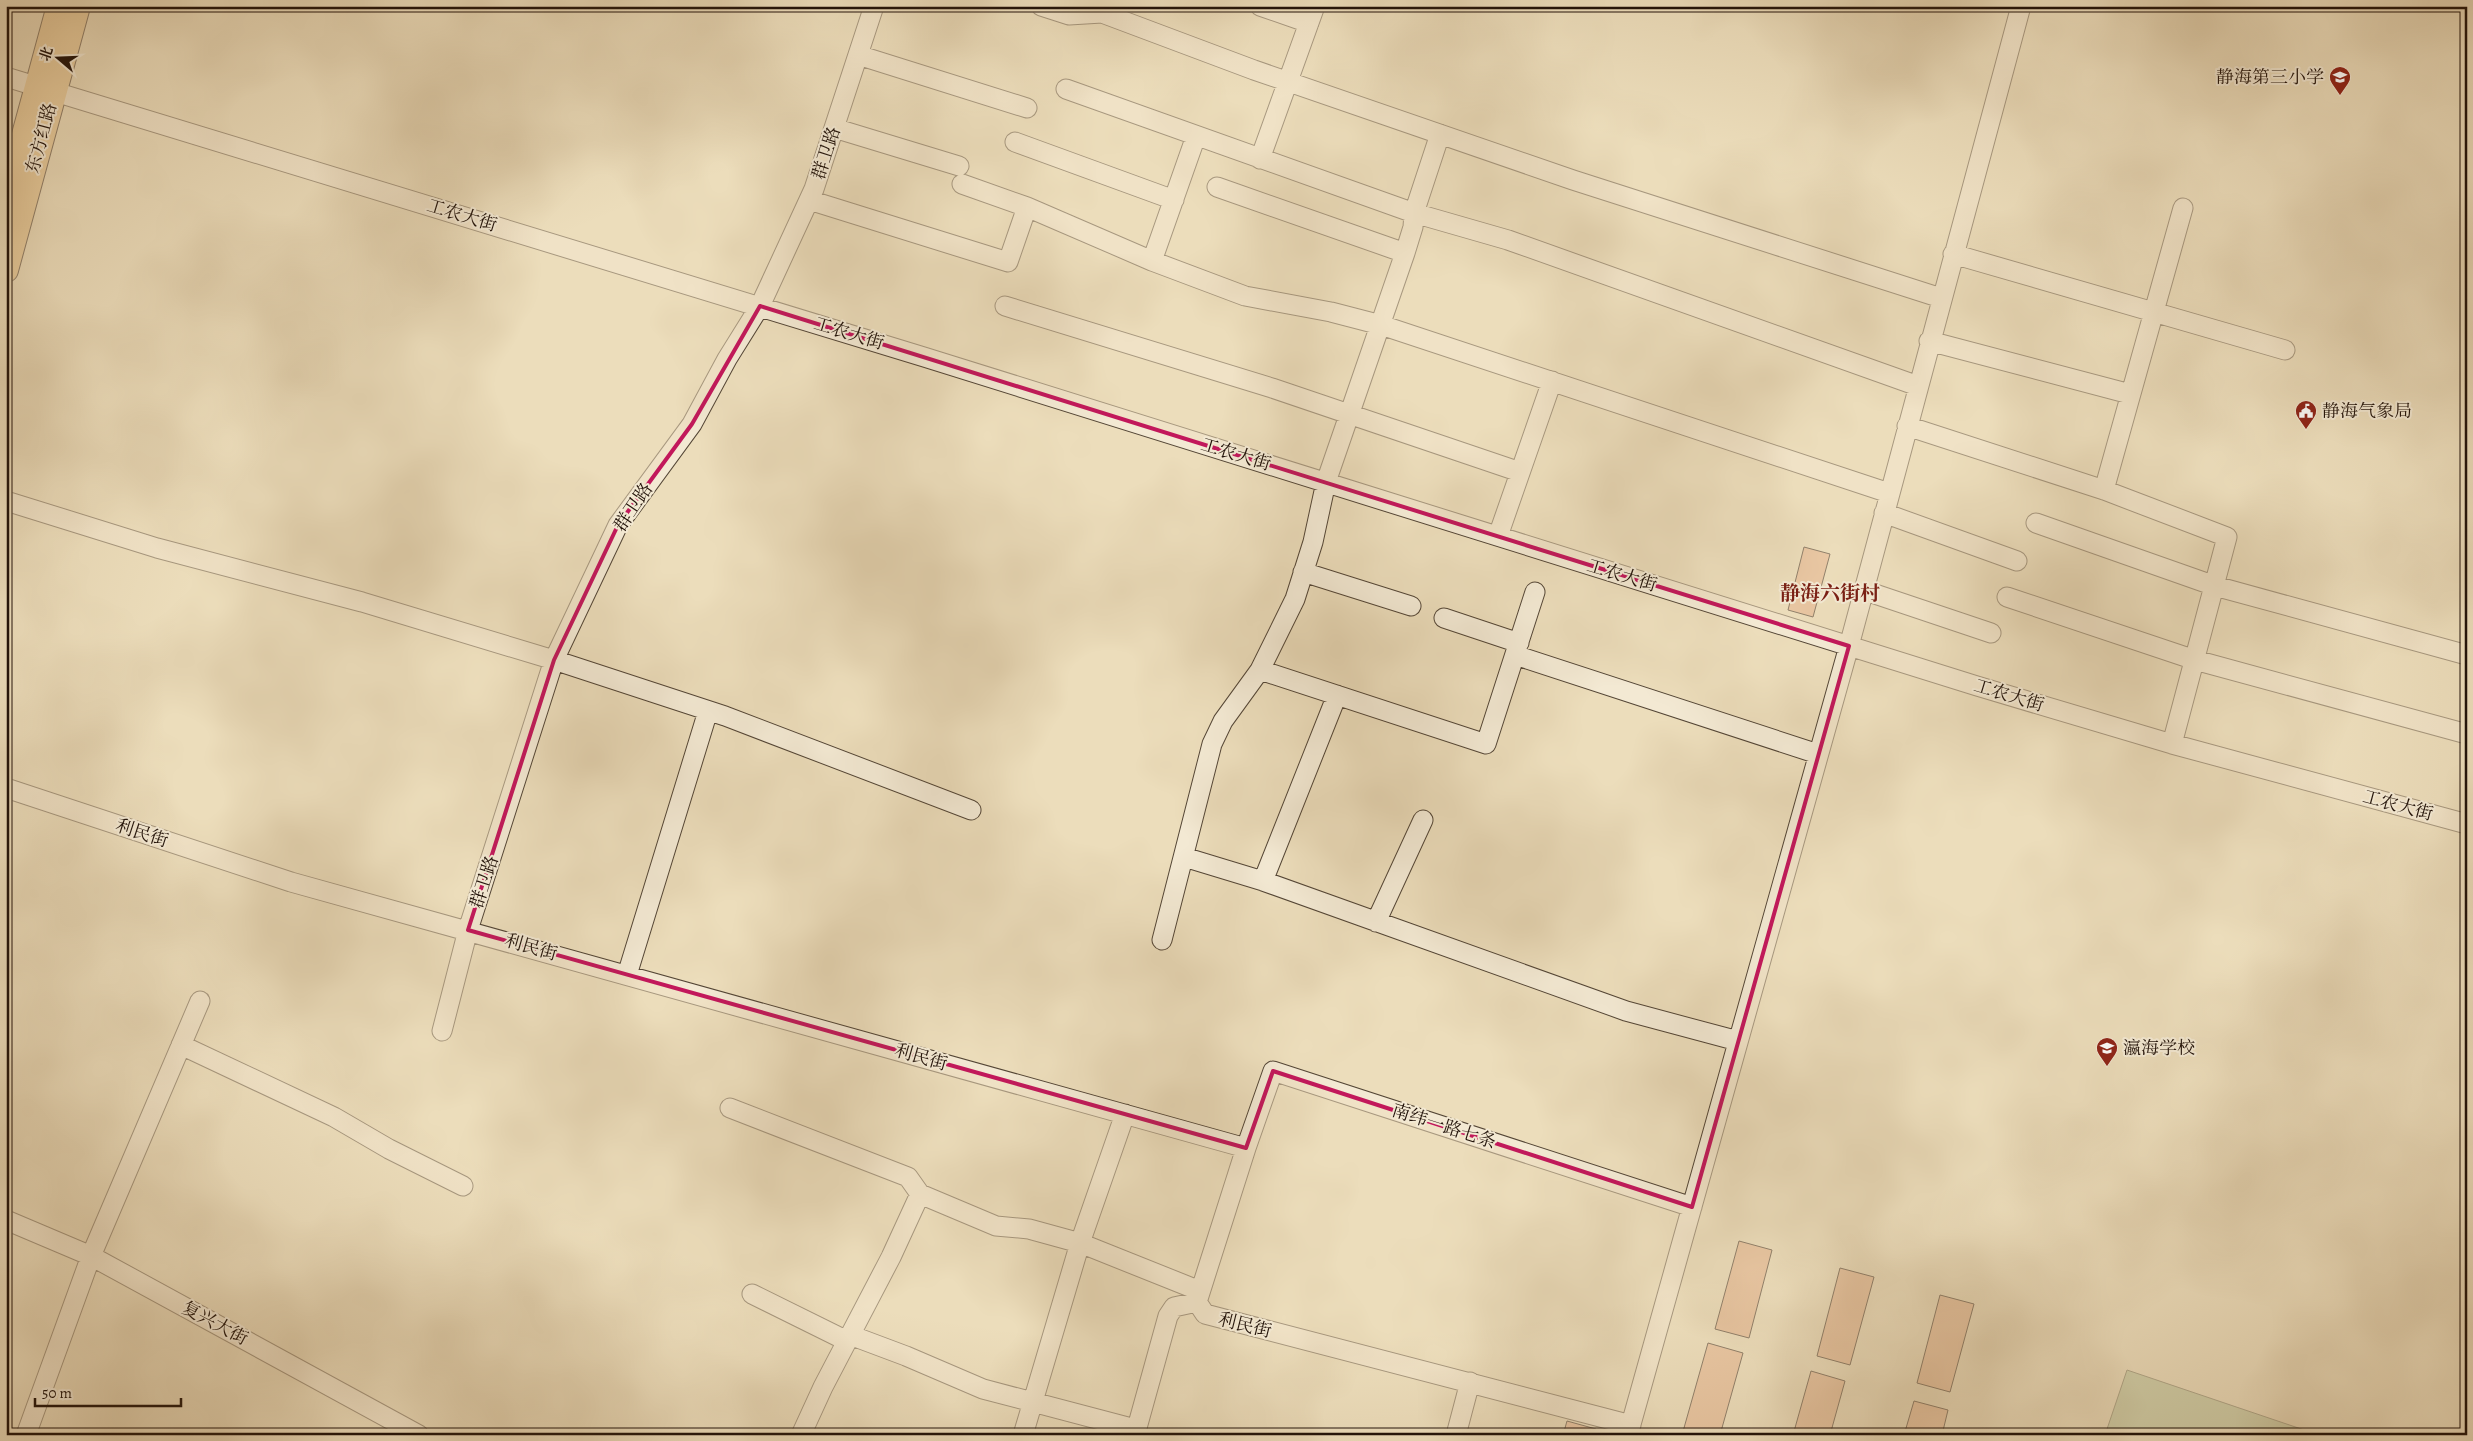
<svg xmlns="http://www.w3.org/2000/svg" width="2473" height="1441" viewBox="0 0 2473 1441" font-family="Alegreya,'Noto Serif SC',serif">
	<style>
		.green { fill: #b2c295; stroke: #6a6a50 }
		.building { fill: #e4ad86; stroke: #22130a }
		.lines { fill: none; stroke-linecap: round; stroke-linejoin: round }
		.minor-casing { stroke: #544636; stroke-width: 21 }
		.major-casing { stroke: #22130a; stroke-width: 26 }
		.minor { stroke: #f3e9d3; stroke-width: 19 }
		.major { stroke: #e6be7e; stroke-width: 24 }
		.marked { fill: none; stroke: #c2185b; stroke-width: 4; stroke-linejoin: round }
		.labels { text-anchor: middle; dominant-baseline: central; stroke-width: 4; stroke-linejoin: round; paint-order: stroke }
		.poi-label { font-size: 18px; fill: #22130a; stroke: #f3e9d3; text-anchor: start }
		.street-label { font-size: 18px; fill: #22130a; stroke: #f3e9d3 }
		.quarter-label { font-size: 20px; font-weight: bold; fill: #7a1f14; stroke: #f3e9d3 }
	</style>
	<rect width="100%" height="100%" fill="#ecddbb"/>
	<filter id="stains"><feTurbulence type="fractalNoise" baseFrequency=".004" numOctaves="4"/><feColorMatrix values="0 0 0 0 .2 0 0 0 0 .09 0 0 0 0 .02 0 0 0 .5 -.17"/></filter>
	<radialGradient id="worn" r=".72"><stop offset=".6" stop-color="#630" stop-opacity="0"/><stop offset="1" stop-color="#630" stop-opacity=".3"/></radialGradient>
	<path class="green" d="M2127,1370L2319,1435H2105Z"/>
	<path class="building" d="M1804,547L1830,554L1813,617L1788,610Z
		M1739,1241L1772,1250L1749,1338L1715,1329Z
		M1840,1268L1874,1277L1850,1365L1817,1356Z
		M1940,1295L1974,1304L1950,1392L1917,1383Z
		M1708,1343L1743,1353L1720,1435H1682Z
		M1811,1371L1845,1381L1830,1435H1793Z
		M1914,1401L1948,1410L1942,1435H1904Z
		M1567,1421L1596,1429L1594,1435H1563Z"/>
	<g class="lines">
		<g class="minor-casing">
			<path id="minor" d="M1041,6L1069,15L1102,13L1254,70L1573,180L1941,298
				M1260,6L1309,23
				M858,55L1027,108
				M6,77L924,357L1977,686L2172,744L2467,824
				M1066,89L1414,213L1508,240L1918,386
				M834,128L959,166
				M1015,142L1174,200
				M1260,159L1315,6
				M962,184L1027,207L1152,261L1245,296L1331,312L1381,325L1889,493
				M1217,187L1405,253
				M809,200L1008,262L1027,207
				M1953,254L2285,350
				M1152,261L1196,136
				M1005,306L1272,388L1520,472
				M1929,341L2130,394
				M1907,426L2104,490L2227,537L2172,744
				M2104,490L2183,208
				M6,501L157,548L362,602L554,660L725,716L971,810
				M1884,513L2017,561
				M2036,523L2215,586L2467,655
				M1498,536L1552,381
				M1303,572L1411,606
				M1863,590L1991,633
				M2007,597L2195,660L2467,734
				M1444,618L1519,643
				M1515,655L1818,754
				M1260,670L1486,744L1535,592
				M6,788L291,882L1246,1148L1197,1302L1205,1314L1631,1425
				M1184,857L1263,881L1626,1011L1738,1041
				M1263,881L1337,695
				M1376,922L1423,820
				M1162,940L1212,744L1223,721L1260,670L1295,599L1313,542L1326,482L1405,253L1413,227L1414,213L1440,134
				M627,975L708,711
				M442,1031L468,930L554,660L618,525L692,424L727,359L760,306L814,189L874,6
				M181,1045L334,1117L389,1149L463,1186
				M730,1108L908,1177L920,1194L996,1226L1029,1229L1080,1243L1200,1291
				M1246,1148L1273,1071L1692,1207
				M6,1220L91,1256L419,1435
				M752,1294L847,1341
				M850,1335L906,1356L983,1389L1135,1429
				M26,1435L91,1256L200,1001
				M801,1435L823,1387L891,1257L920,1194
				M1023,1435L1080,1243L1125,1114
				M1135,1435L1168,1316L1174,1307L1197,1302
				M1456,1435L1470,1382
				M1628,1435L1849,646L2021,6"/>
		</g>
		<g class="major-casing">
			<path id="major" d="M6,201L59,6
				M6,270L78,6"/>
		</g>
		<use href="#minor" class="minor"/>
		<use href="#major" class="major"/>
	</g>
	<path d="M0 0H2473V1441H0ZM760,306L1849,646L1692,1207L1273,1071L1246,1148L468,930L554,660L618,525L692,424Z" fill="#ecddbb" fill-opacity=".55" fill-rule="evenodd"/>
	<path class="marked" d="M760,306L1849,646L1692,1207L1273,1071L1246,1148L468,930L554,660L618,525L692,424Z"/>
	<defs>
		<g id="school-pin" transform="scale(1.125)"><path d="M0 17L-7.5 6A9.5 9.5 0 1 1 7.5 6Z" fill="#8f2418" stroke="#f3e9d3"/><path d="M0-5L7-2L0 1L-7-2ZM-4 1L0 2.5L4 1V4Q0 6-4 4Z" fill="#fff"/></g>
		<g id="civic-pin" transform="scale(1.125)"><path d="M0 17L-7.5 6A9.5 9.5 0 1 1 7.5 6Z" fill="#8f2418" stroke="#f3e9d3"/><path d="M-.6-6.5H3V-4.5H.6V-3L4-1V1h2V6H-6V1h2V-1L-.6-3ZM-1.2 2.5V6h2.4V2.5Z" fill="#fff"/></g>
	</defs>
	<g fill-rule="evenodd">
		<use href="#school-pin" x="2340" y="77"/>
		<use href="#civic-pin" x="2306" y="411"/>
		<use href="#school-pin" x="2107" y="1048"/>
	</g>
	<g class="labels">
		<g class="poi-label">
			<text x="2324" y="77" text-anchor="end">静海第三小学</text>
			<text x="2322" y="411">静海气象局</text>
			<text x="2123" y="1048">瀛海学校</text>
		</g>
		<g class="street-label">
			<text transform="translate(41 138) rotate(-75)">东方红路</text>
			<text transform="translate(826 153) rotate(-72)">群卫路</text>
			<text transform="translate(462 215) rotate(17)">工农大街</text>
			<text transform="translate(849 333) rotate(17)">工农大街</text>
			<text transform="translate(1236 454) rotate(17)">工农大街</text>
			<text transform="translate(633 507) rotate(-56)">群卫路</text>
			<text transform="translate(1622 575) rotate(17)">工农大街</text>
			<text transform="translate(2009 695) rotate(17)">工农大街</text>
			<text transform="translate(2398 805) rotate(15)">工农大街</text>
			<text transform="translate(142 833) rotate(18)">利民街</text>
			<text transform="translate(484 882) rotate(-72)">群卫路</text>
			<text transform="translate(531 947) rotate(16)">利民街</text>
			<text transform="translate(921 1057) rotate(16)">利民街</text>
			<text transform="translate(1444 1126) rotate(18)">南纬一路七条</text>
			<text transform="translate(215 1323) rotate(28)">复兴大街</text>
			<text transform="translate(1245 1325) rotate(14)">利民街</text>
		</g>
		<g class="quarter-label">
			<text x="1830" y="593">静海六街村</text>
		</g>
	</g>
	<rect width="2473" height="1441" fill="none" stroke="#ecddbb" stroke-width="25"/>
	<rect x="8" y="8" width="2458" height="1426" fill="none" stroke="#22130a" stroke-width="2.5"/>
	<rect x="12" y="12" width="2448" height="1416" fill="none" stroke="#22130a"/>
	<g transform="translate(58 58) rotate(289)" stroke="#f3e9d3" stroke-width="4" paint-order="stroke">
	<path d="M0-4L9 19L0 12L-9 19Z" fill="#22130a"/>
	<text y="-8" font-size="14" font-weight="bold" text-anchor="middle" fill="#22130a">北</text>
	</g>
	<path d="M35 1398v8h146v-8" fill="none" stroke="#22130a" stroke-width="2.5"/>
	<text x="42" y="1398" font-size="15" fill="#22130a" stroke="#f3e9d3" stroke-width="4" paint-order="stroke">50 m</text>
	<rect width="100%" height="100%" filter="url(#stains)"/>
	<rect width="100%" height="100%" fill="url(#worn)"/>
</svg>
